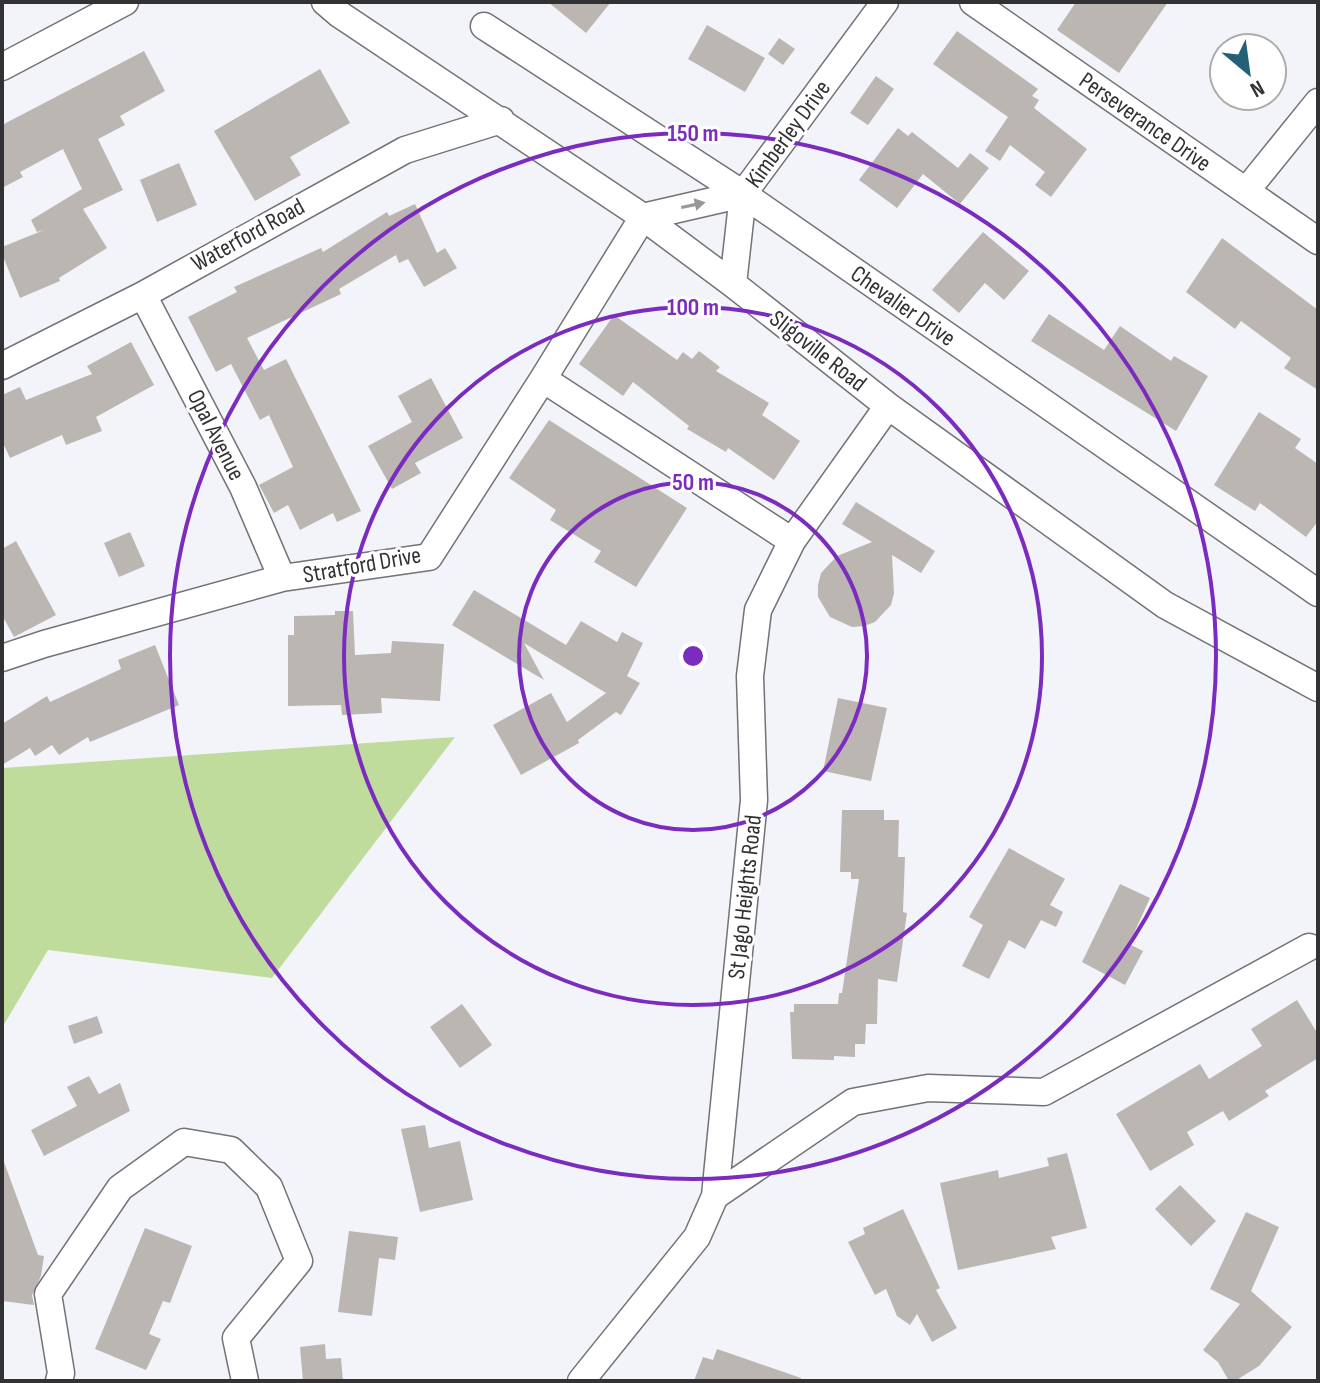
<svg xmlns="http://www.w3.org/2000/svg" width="1320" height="1383" viewBox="0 0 1320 1383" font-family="'Sofia Sans Condensed',sans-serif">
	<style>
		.green { fill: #bfdc9c }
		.building { fill: #bcb6b3 }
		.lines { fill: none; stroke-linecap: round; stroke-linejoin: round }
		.minor-casing { stroke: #727277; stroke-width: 29 }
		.minor { stroke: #fff; stroke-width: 26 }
		.oneway { fill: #98989a }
		.ring { fill: none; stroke: #7b2cbf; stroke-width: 4 }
		.labels { text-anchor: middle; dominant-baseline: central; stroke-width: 6; stroke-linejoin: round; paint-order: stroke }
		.street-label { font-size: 24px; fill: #323235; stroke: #fff }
		.centre { fill: #7b2cbf; stroke: #fff; stroke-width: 4 }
		.ring-label { font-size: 24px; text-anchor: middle; font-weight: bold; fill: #7b2cbf; stroke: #fff; stroke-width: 6; stroke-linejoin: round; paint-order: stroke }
	</style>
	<rect width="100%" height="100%" fill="#f3f4f9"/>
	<path class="green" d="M455,737L272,978L48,950L2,1028V768Z"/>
	<path class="building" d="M548,2H611L586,33Z
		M1076,2H1168L1119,73L1057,30Z
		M707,25L765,58L745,92L688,59Z
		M957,31L1038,89L1032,96L1039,100L1034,108L1087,149L1051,197L1035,185L1045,172L1010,145L1000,161L985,151L1008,117L933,64Z
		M779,38L795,49L783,65L768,54Z
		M144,51L165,91L120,116L125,125L98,139L123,190L83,209L107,248L59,278L60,281L20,298L2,254V247L44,230L37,232L31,220L82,189L63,149L20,172L23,177L2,188V125Z
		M320,69L350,123L290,157L301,175L255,201L214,131Z
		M876,76L894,89L868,125L850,113Z
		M898,128L908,136L912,132L958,168L970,153L989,168L960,204L923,174L897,208L859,180Z
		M179,163L197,205L157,222L140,180Z
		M415,204L437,253L445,248L457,268L424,287L408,259L399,263L396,255L339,289L341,294L247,338L264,370L286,359L361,511L337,522L333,513L300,530L288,505L274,513L259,485L293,467L269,415L260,420L231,364L216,372L188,317L237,292L234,287L321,248L323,252L387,212L389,216Z
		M983,232L1029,271L1004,300L985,283L959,313L932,290Z
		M1222,238L1318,310V390L1284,368L1291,358L1241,321L1235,329L1186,292Z
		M1049,314L1104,350L1120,326L1171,361L1174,356L1208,376L1176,431L1031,341Z
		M614,315L677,360L683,352L692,359L699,351L720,367L716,371L769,403L762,415L800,441L774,480L728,448L726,452L687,429L689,426L633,382L623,396L579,364Z
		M131,342L154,385L96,417L102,431L66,445L62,435L10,458L2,441V395L20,387L26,400L92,374L87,366Z
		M431,378L463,438L415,463L421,473L392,489L368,446L412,422L398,396Z
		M1259,412L1301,439L1295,448L1318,464V521L1306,537L1260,503L1255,511L1214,485Z
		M549,420L687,508L636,587L594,562L601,551L550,520L556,510L509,478Z
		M856,502L935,551L921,573L892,555L894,593L891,605L875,622L864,626L852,627L830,617L818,597V585L821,573L837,556L872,542L842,524Z
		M130,532L145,566L119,577L104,543Z
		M16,541L56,615L14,637L2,615V549Z
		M474,590L566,645L581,621L617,642L622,632L643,643L627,676L640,683L621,715L616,712L578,740L579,743L521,775L493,725L551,693L567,722L606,693L524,643L544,680L452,625Z
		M335,611H353L355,655L391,653L392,641L444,644L440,701L381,698L382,713L342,715L341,705L288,706V635H294V616L335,615Z
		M155,645L179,705L90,742L88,737L59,755L52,745L35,756L30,748L2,765V724L47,696L50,702L121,669L118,660Z
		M838,698L887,708L871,781L823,771Z
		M842,810H884V820H899L898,857H905L903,912L907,913L897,982L878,979L877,1024H866L865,1044H855V1057L834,1056V1060L792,1059L790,1012H794V1004H838L839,993H842L859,879H851V872H840Z
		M1009,848L1065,879L1050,905L1063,912L1056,927L1041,920L1025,949L1009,940L989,979L962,966L983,925L969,917Z
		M1120,884L1150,898L1129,944L1143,951L1125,985L1082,962Z
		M1297,1000L1318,1034V1058L1265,1091L1269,1096L1229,1121L1223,1111L1187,1132L1194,1145L1150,1171L1116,1114L1200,1064L1209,1079L1262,1046L1251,1029Z
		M462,1004L492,1045L460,1068L430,1027Z
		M97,1016L103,1033L74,1044L68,1026Z
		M89,1076L99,1094L120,1083L130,1111L44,1156L31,1130L77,1106L67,1087Z
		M425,1125L429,1148L460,1141L473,1200L420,1212L401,1129Z
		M1067,1153L1087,1228L1051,1237L1056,1249L958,1270L940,1183L998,1170L999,1178L1049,1166L1047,1158Z
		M4,1162L38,1255L44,1256L41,1276L32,1295L34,1305L2,1301V1163Z
		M1180,1185L1216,1221L1191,1246L1155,1209Z
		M903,1209L940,1288L936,1290L957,1328L932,1342L917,1314L910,1325L897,1316L886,1289L875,1295L848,1242L865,1234L863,1228Z
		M1246,1212L1279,1227L1251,1291L1292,1327L1259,1366L1235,1381H1229L1218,1362L1203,1350L1240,1304L1210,1289Z
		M145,1228L192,1246L170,1303L163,1301L149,1334L161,1339L146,1370L95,1349Z
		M349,1231L398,1237L395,1260L379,1258L372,1316L338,1312Z
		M325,1344L326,1359L341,1358L343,1381H303L300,1347Z
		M717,1349L801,1378L800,1381H694L703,1357L713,1360Z"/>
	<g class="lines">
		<g class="minor-casing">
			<path id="minor" d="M325,2L339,14L643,217L733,284L888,406L1165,605L1318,688
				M973,2L1318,241
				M484,26L743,194L1318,593
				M2,67L125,2
				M1246,191L1318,102
				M733,284L743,194L885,2
				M143,295L243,487L282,578
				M2,366L143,295L405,150L501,120
				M543,379L792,541
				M2,658L44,644L282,578L429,557L543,379L643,217L743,194
				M715,1196L853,1102L928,1088L1044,1092L1309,947
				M59,1381L61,1373L48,1294L120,1188L184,1142L231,1150L269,1187L299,1261L236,1338L245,1381
				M581,1381L697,1237L715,1196L754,800L750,676L758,610L792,541L888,406"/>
		</g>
		<use href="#minor" class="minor"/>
	</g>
	<defs><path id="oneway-solid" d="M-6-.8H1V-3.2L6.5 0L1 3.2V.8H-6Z" transform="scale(2)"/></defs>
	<use class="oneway" href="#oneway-solid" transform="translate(693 205) rotate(-12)"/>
	<g class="ring">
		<circle cx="693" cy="656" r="174"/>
		<circle cx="693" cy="656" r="349"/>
		<circle cx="693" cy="656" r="523"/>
	</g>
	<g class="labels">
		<g class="street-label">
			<text transform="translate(1145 122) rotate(35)">Perseverance Drive</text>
			<text transform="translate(788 134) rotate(-54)">Kimberley Drive</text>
			<text transform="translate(248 235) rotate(-29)">Waterford Road</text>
			<text transform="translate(903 306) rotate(35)">Chevalier Drive</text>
			<text transform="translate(818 351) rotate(38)">Sligoville Road</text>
			<text transform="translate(216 435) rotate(63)">Opal Avenue</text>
			<text transform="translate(362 565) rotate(-10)">Stratford Drive</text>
			<text transform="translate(745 897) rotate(-84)">St Jago Heights Road</text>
		</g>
	</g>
	<circle cx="693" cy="656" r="12" class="centre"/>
	<g class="ring-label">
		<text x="693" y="141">150 m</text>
		<text x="693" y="315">100 m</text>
		<text x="693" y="490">50 m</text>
	</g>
	<rect width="1320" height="1383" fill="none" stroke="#323235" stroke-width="8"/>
	<g transform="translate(1248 72) rotate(151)"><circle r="38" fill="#ffffff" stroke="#adadae" stroke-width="2"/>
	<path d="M0-6L14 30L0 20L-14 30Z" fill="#236177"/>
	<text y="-12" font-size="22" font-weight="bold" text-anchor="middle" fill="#323235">N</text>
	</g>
</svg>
